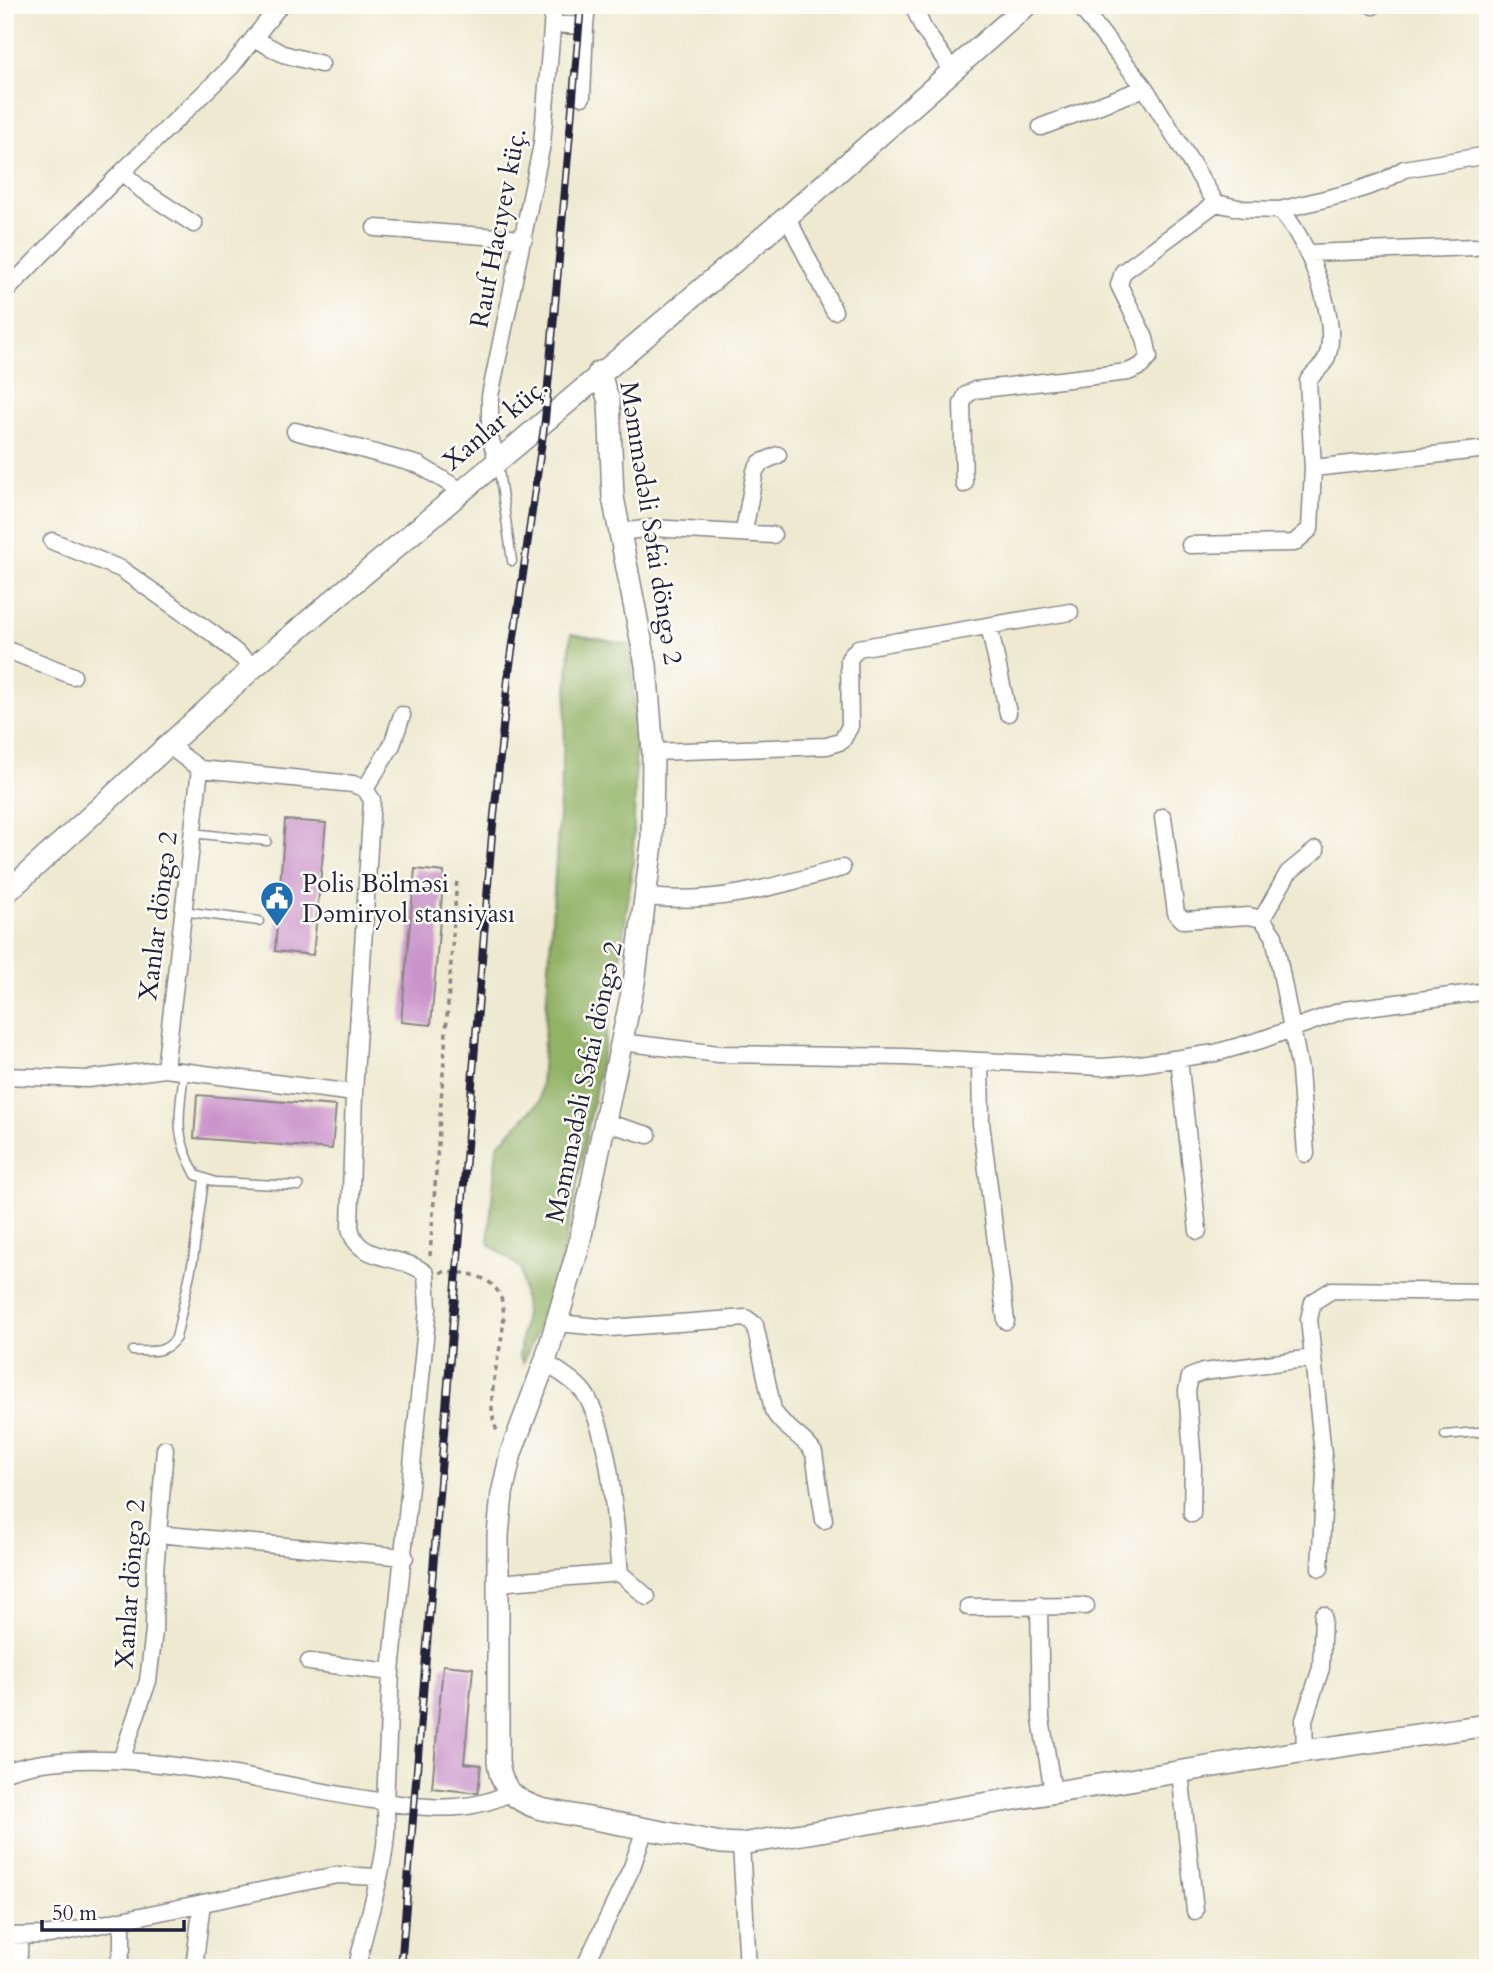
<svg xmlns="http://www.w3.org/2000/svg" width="1493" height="1973" viewBox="0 0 1493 1973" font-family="Cardo,serif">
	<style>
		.forest { fill: #92b266; stroke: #5a6a50; stroke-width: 2 }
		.building { fill: #ca94cb }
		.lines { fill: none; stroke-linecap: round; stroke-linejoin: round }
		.lane-casing { stroke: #888686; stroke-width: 11 }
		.street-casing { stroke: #888686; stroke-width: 19 }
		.secondary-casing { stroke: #888686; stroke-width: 24 }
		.path { stroke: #888686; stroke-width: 3.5; stroke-dasharray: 5 5; stroke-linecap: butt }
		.lane { stroke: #fff; stroke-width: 8 }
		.street { stroke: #fff; stroke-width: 16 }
		.secondary { stroke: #fff; stroke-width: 21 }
		.rail-casing { stroke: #22223b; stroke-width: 8 }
		.rail { stroke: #fdfcf7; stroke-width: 5; stroke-dasharray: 16; stroke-linecap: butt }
		.labels { text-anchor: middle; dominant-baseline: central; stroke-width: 5; stroke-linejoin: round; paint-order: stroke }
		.street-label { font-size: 26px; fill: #22223b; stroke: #fdfcf7 }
		.poi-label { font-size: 26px; fill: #22223b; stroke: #fdfcf7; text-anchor: start }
	</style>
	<rect width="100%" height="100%" fill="#fdfcf7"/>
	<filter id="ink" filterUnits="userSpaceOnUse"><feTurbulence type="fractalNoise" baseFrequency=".0143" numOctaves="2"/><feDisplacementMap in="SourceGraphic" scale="14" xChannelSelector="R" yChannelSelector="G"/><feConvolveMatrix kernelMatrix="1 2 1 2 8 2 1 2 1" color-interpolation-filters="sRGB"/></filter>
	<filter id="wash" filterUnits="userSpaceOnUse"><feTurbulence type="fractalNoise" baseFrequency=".00686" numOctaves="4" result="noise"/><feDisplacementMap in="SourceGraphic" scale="28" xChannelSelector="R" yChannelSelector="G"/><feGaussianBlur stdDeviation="1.57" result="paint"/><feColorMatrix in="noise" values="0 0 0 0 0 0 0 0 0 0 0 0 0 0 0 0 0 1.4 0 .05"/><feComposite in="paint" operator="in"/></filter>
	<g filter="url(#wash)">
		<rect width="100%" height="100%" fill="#eee9d0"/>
		<path class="forest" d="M571,634L631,645L636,738L633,862L618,976L557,1285L523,1363L519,1355L525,1313L521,1268L488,1243L497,1146L540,1101Z"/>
		<g id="blocks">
			<path class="building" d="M285,820L326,823L313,955L275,951Z
				M415,869L444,872L431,1025L401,1022Z
				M197,1095L336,1106L332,1149L194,1138Z
				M443,1665L473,1668L464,1763L481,1765L478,1793L432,1788Z"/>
		</g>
	</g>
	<g filter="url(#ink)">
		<use href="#blocks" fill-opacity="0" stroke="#888686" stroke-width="2"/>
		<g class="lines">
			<g class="lane-casing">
				<path id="lane" d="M498,464L512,561
					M192,833L267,841
					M182,911L259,921
					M184,1072C179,1117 173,1133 196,1175L215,1182L299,1186
					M133,1351C151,1351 165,1354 176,1338L193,1260L204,1180
					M1445,1435L1488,1431"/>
			</g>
			<g class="street-casing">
				<path id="street" d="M913,5L923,28L952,70
					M1373,6V5
					M552,24L585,26L587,5
					M255,39L283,54L321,64
					M582,97L585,26
					M1041,127L1145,88
					M122,172L142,190L194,224
					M1280,210L1349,193L1384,181L1404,169L1488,155
					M787,217L834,311
					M375,228L524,239
					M1309,253L1475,247
					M5,292L122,172L231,67L280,5
					M295,431L419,465L460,490
					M497,459L490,438V396L542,144L554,5
					M1313,468L1488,449
					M964,484L962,404L966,395L975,390L1128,372L1141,366L1149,357L1145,338L1119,285L1123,272L1216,203L1145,88L1079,5
					M744,531L755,471L760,463L778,455
					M620,532L652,528L773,535
					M52,541L121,569L212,633L254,667
					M1190,545L1294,543L1310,529L1313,468L1308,381C1312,374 1321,368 1325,361C1344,326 1306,236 1280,210L1243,209L1216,203
					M989,626L1008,713
					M5,649L73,676
					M168,745L200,769L353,784L365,789L372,800L354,1093L350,1227C356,1264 403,1253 426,1274L428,1309L391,1672L385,1802C393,1854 366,1916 357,1968
					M653,752L827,746L842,741L850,726L849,659L858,648L1070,612
					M365,789L392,745L402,715
					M1163,817L1176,913L1183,920L1249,916L1262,919L1274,936L1300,1070L1306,1154
					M648,897C715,905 777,886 842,868
					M1262,919L1288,873L1316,850
					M621,1042L719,1054L904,1057L1102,1067L1140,1064L1215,1053L1261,1040L1344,1010L1488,991
					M1179,1059L1198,1231
					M980,1061L981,1123L1006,1321
					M165,1069L200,769
					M5,1076L88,1079L165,1069L354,1093
					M603,1122L648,1135
					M558,1323L610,1328L746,1318L755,1325L773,1410C783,1429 804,1436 814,1453L824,1520
					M1192,1514L1193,1463L1187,1391L1190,1377L1203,1372L1313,1358
					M157,1534L405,1557
					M1320,1568L1325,1474L1309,1319L1313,1302L1332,1290L1488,1292
					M620,1573L647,1597
					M498,1583L620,1573C614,1519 613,1445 587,1397C578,1382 559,1372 545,1362
					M1039,1605L1041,1719L1053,1792
					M968,1607L1086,1606
					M309,1662L391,1672
					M1305,1751L1304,1720L1321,1668L1323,1615
					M121,1760L148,1681L154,1631L155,1571L165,1449
					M5,1772C98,1739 256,1781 353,1797C406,1805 460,1818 509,1793
					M1180,1772L1195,1911
					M741,1844L748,1968
					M5,1936L50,1935L337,1875L377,1877
					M18,1968L20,1936
					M117,1968L122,1949V1920
					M194,1968L202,1903
					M584,1968L632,1867L645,1829"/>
			</g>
			<g class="secondary-casing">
				<path id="secondary" d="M599,372L609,401L613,497L646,665L653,752L652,844L634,983L578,1249L545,1362L511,1453L502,1494L498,1535V1761C500,1788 515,1801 541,1809L721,1843L741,1844L1305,1751L1488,1725
					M5,894L254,667L787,217L1027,5"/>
			</g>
			<path class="path" d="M430,1256L457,878
				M440,1272C559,1269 469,1375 498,1433"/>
			<use href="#lane" class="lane"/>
			<use href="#street" class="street"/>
			<use href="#secondary" class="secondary"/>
			<g class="rail-casing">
				<path id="rail" d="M401,1968L492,835L508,679L545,420L581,5"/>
			</g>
			<use href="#rail" class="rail"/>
		</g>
	</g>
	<defs>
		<g id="civic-pin" transform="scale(1.75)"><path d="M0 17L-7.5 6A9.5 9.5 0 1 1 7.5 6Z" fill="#1f6fb2" stroke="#fdfcf7"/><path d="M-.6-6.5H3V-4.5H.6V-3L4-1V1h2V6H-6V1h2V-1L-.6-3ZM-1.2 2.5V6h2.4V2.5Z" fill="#fff"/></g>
	</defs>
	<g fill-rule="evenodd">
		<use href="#civic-pin" x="277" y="898"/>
	</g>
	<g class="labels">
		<g class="street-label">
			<text transform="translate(498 228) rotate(-79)">Rauf Hacıyev küç.</text>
			<text transform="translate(495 424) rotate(-40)">Xanlar küç.</text>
			<text transform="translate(651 523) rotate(81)">Məmmədəli Səfai döngə 2</text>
			<text transform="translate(158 916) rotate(-83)">Xanlar döngə 2</text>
			<text transform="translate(584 1082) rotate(-78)">Məmmədəli Səfai döngə 2</text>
			<text transform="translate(130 1584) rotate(-86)">Xanlar döngə 2</text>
		</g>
		<g class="poi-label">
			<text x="302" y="883">Polis Bölməsi<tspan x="302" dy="30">Dəmiryol stansiyası</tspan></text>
		</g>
	</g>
	<rect width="1493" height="1973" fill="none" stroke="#fdfcf7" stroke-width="28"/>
	<path d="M42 1920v10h142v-10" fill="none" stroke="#22223b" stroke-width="3.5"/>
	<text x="52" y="1920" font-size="21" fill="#22223b" stroke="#fdfcf7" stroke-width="5" paint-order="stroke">50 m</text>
</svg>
